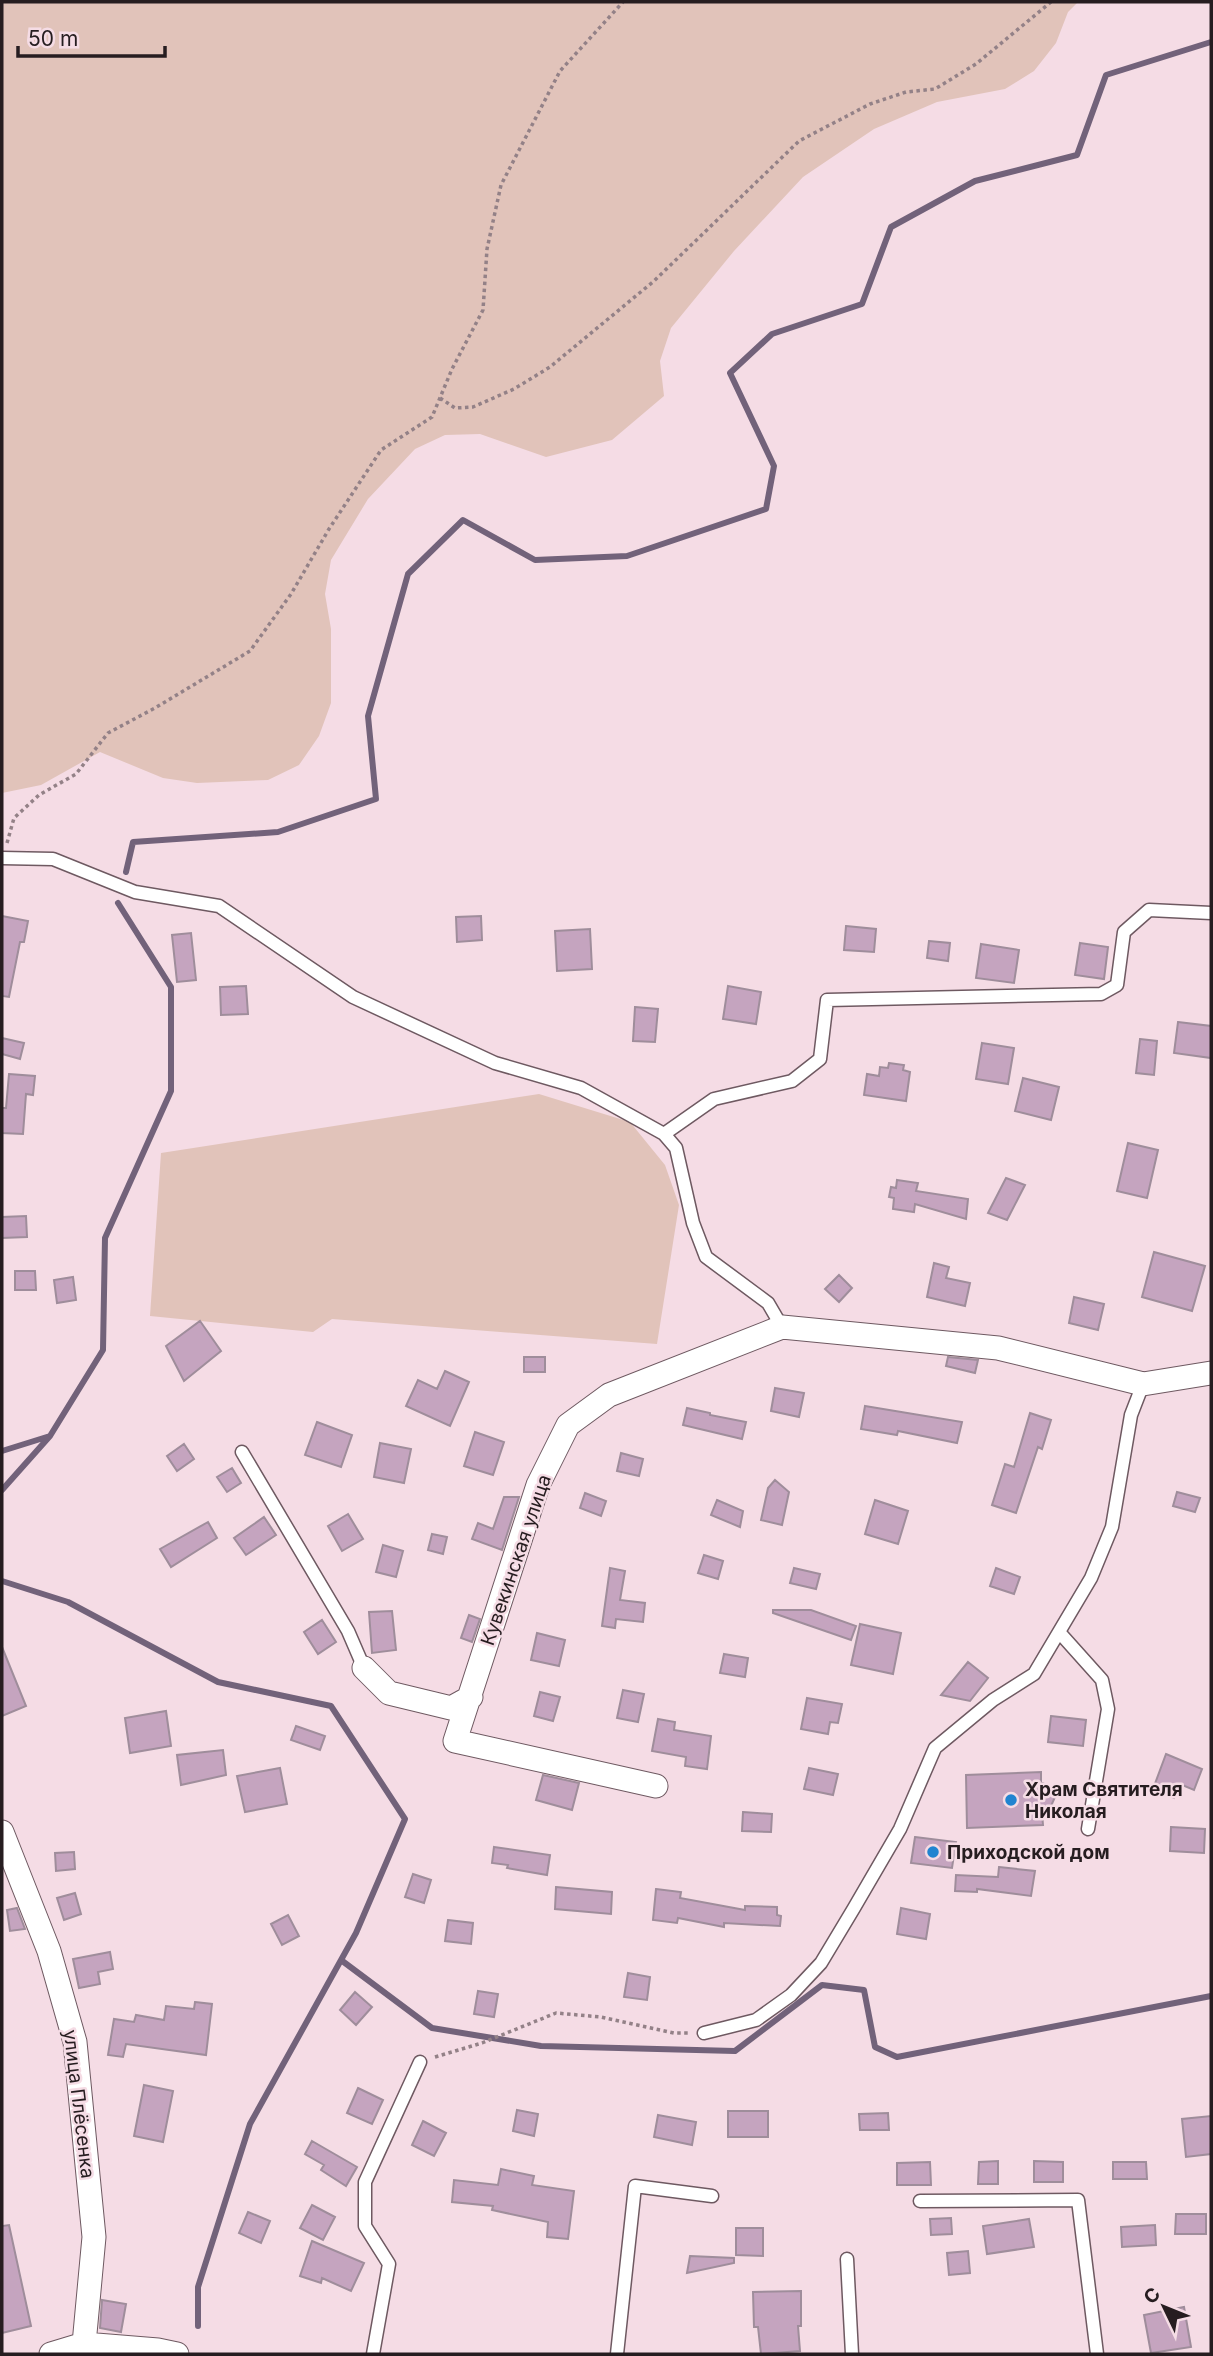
<svg xmlns="http://www.w3.org/2000/svg" width="1213" height="2356" viewBox="0 0 1213 2356" font-family="Inter,sans-serif">
	<style>
		.green { fill: #e1c3ba }
		.lines { fill: none; stroke-linecap: round; stroke-linejoin: round }
		.stream { stroke: #72627a; stroke-width: 6 }
		.building { fill: #c5a4bf; stroke: #9f8d9b; stroke-width: 2 }
		.service-casing { stroke: #6e5961; stroke-width: 15 }
		.minor-casing { stroke: #6e5961; stroke-width: 25 }
		.path { stroke: #938187; stroke-width: 3.5; stroke-dasharray: 3.5 3.5; stroke-linecap: butt }
		.service { stroke: #fff; stroke-width: 12 }
		.minor { stroke: #fff; stroke-width: 23 }
		.poi-dot { fill: #2184d0; stroke: #f5dce5; stroke-width: 2.5 }
		.labels { text-anchor: middle; dominant-baseline: central; stroke-width: 5; stroke-linejoin: round; paint-order: stroke }
		.street-label { font-size: 19px; fill: #261d20; stroke: #f5dce5 }
		.poi-label { font-size: 19px; font-weight: bold; fill: #261d20; stroke: #f5dce5; text-anchor: start }
	</style>
	<rect width="100%" height="100%" fill="#f5dce5"/>
	<path class="green" d="M2,2H1078L1068,12L1056,43L1034,71L1005,89L937,102L874,129L803,177L734,251L671,328L660,361L664,396L612,440L546,457L480,434L445,435L415,449L368,499L331,560L325,594L331,629V703L319,736L299,765L268,780L197,783L163,778L100,752L41,785L2,793Z
		M539,1094L630,1122L665,1165L679,1205L657,1344L332,1319L313,1332L150,1316L161,1153Z"/>
	<g class="lines">
		<path class="stream" d="M126,872L133,842L278,832L376,799L368,716L408,574L463,520L535,560L627,556L766,509L774,466L730,373L772,334L862,304L891,227L975,181L1077,155L1106,75L1211,42
			M2,1451L50,1436
			M2,1490L50,1436L103,1350L105,1238L171,1091V987L118,903
			M2,1581L68,1602L218,1682L331,1706L405,1819L356,1933L250,2124L198,2287V2326
			M341,1960L432,2028L541,2046L735,2051L822,1985L864,1990L875,2047L897,2057L1211,1996"/>
	</g>
	<path class="building" d="M2,916L28,921L24,942H20L9,997L2,996Z
		M481,916L482,940L457,942L456,917Z
		M846,926L876,929L874,952L844,950Z
		M590,929L592,969L557,971L555,931Z
		M191,933L196,980L177,982L172,935Z
		M929,941L950,943L948,961L927,958Z
		M1080,943L1108,947L1104,979L1075,975Z
		M981,944L1019,950L1014,983L976,978Z
		M246,986L248,1014L221,1015L220,987Z
		M728,986L761,992L756,1024L723,1019Z
		M635,1007L658,1009L655,1042L633,1041Z
		M1178,1022L1211,1026V1058L1174,1053Z
		M2,1038L24,1043L20,1059L2,1054Z
		M1140,1039L1157,1041L1154,1075L1136,1073Z
		M982,1043L1014,1048L1008,1084L976,1079Z
		M889,1063L904,1065L903,1070L910,1072L906,1101L864,1095L867,1074L879,1076L880,1067L888,1068Z
		M9,1074L35,1076L33,1095L26,1094L23,1134L2,1133V1108H6Z
		M1023,1078L1059,1087L1051,1120L1015,1111Z
		M1128,1143L1158,1150L1147,1198L1117,1191Z
		M1006,1178L1025,1185L1007,1220L988,1213Z
		M897,1180L918,1183L916,1191L968,1199L966,1219L915,1204L914,1212L893,1209L894,1198L889,1197L891,1187L896,1188Z
		M26,1216L27,1237L2,1238V1217Z
		M1154,1252L1205,1266L1192,1311L1142,1297Z
		M934,1263L949,1267L946,1278L970,1283L965,1306L927,1297Z
		M15,1271H35L36,1290H15Z
		M839,1275L852,1288L839,1302L825,1289Z
		M73,1277L76,1300L57,1303L54,1280Z
		M1074,1297L1104,1304L1098,1330L1069,1323Z
		M200,1321L221,1351L184,1381L166,1346Z
		M524,1357H545V1372H524Z
		M948,1357L978,1360L975,1373L946,1366Z
		M445,1371L469,1382L450,1426L406,1406L418,1380L437,1389Z
		M775,1388L804,1393L799,1417L771,1411Z
		M865,1406L962,1422L957,1443L898,1431L897,1435L861,1429Z
		M687,1408L710,1413V1415L746,1422L742,1439L683,1425Z
		M1030,1413L1051,1420L1042,1449L1038,1447L1016,1513L992,1505L1005,1464L1014,1467Z
		M317,1422L352,1435L341,1467L305,1455Z
		M475,1432L504,1442L493,1475L464,1466Z
		M380,1443L411,1449L404,1483L374,1477Z
		M184,1444L194,1459L177,1471L167,1456Z
		M621,1453L643,1459L639,1476L617,1471Z
		M232,1468L241,1483L227,1492L217,1477Z
		M775,1480L789,1492L782,1525L761,1520L768,1488Z
		M1177,1492L1200,1498L1195,1512L1173,1506Z
		M585,1493L606,1501L601,1516L580,1508Z
		M504,1497H519L502,1550L472,1539L478,1523L493,1529Z
		M717,1500L743,1511L740,1527L711,1515Z
		M875,1500L908,1511L898,1544L865,1534Z
		M348,1514L363,1539L342,1551L328,1526Z
		M264,1517L276,1535L246,1555L234,1538Z
		M208,1522L217,1538L171,1567L160,1549Z
		M432,1534L447,1537L443,1554L428,1550Z
		M383,1545L403,1551L396,1577L376,1572Z
		M704,1555L723,1561L718,1579L698,1573Z
		M610,1568L625,1571L620,1600L645,1603L643,1622L616,1619L615,1628L602,1626Z
		M794,1568L820,1574L816,1589L790,1583Z
		M996,1568L1020,1577L1014,1594L990,1586Z
		M773,1610H811L856,1626L851,1640L773,1613Z
		M392,1611L396,1650L372,1653L369,1612Z
		M469,1615L480,1619L472,1642L461,1638Z
		M322,1620L336,1642L318,1654L304,1632Z
		M860,1624L901,1633L893,1674L851,1665Z
		M537,1633L565,1640L559,1666L531,1660Z
		M2,1647L26,1706L2,1716Z
		M724,1654L748,1658L745,1677L720,1673Z
		M968,1662L988,1678L970,1701L941,1695Z
		M623,1690L644,1694L638,1722L617,1718Z
		M540,1692L560,1697L553,1721L534,1716Z
		M807,1698L842,1704L838,1723L830,1722L828,1734L801,1729Z
		M166,1711L171,1746L130,1753L125,1718Z
		M1051,1716L1086,1720L1083,1746L1048,1742Z
		M658,1719L675,1722L674,1730L711,1736L707,1769L685,1766L686,1757L652,1751Z
		M296,1726L325,1736L320,1750L291,1740Z
		M223,1750L226,1775L181,1785L177,1755Z
		M1166,1754L1202,1769L1194,1790L1180,1784L1174,1798L1153,1789Z
		M280,1768L287,1804L245,1812L237,1776Z
		M809,1768L838,1774L833,1795L804,1789Z
		M1041,1772V1782L1051,1788L1055,1797L1051,1806L1042,1813L1043,1825L967,1828L966,1775Z
		M543,1775L579,1783L572,1810L536,1800Z
		M743,1812L772,1814L771,1832L742,1831Z
		M1171,1827L1205,1829L1204,1853L1170,1851Z
		M915,1837L956,1842L952,1868L911,1863Z
		M494,1847L550,1855L547,1875L507,1868L508,1865L492,1863Z
		M74,1852L75,1869L56,1871L55,1853Z
		M999,1867L1035,1871L1031,1896L977,1889V1892L955,1891L956,1875L998,1877Z
		M413,1874L431,1880L424,1903L405,1897Z
		M556,1887L612,1892L611,1914L555,1909Z
		M656,1889L681,1892L680,1898L745,1910V1906L777,1907V1915L781,1916L780,1926L724,1923V1927L678,1918L677,1923L653,1920Z
		M75,1893L81,1914L64,1920L57,1898Z
		M17,1908L25,1929L10,1931L7,1910Z
		M901,1908L930,1914L926,1939L897,1934Z
		M288,1915L299,1936L282,1945L271,1924Z
		M448,1920L473,1923L471,1944L445,1941Z
		M110,1952L113,1969L98,1972L100,1984L79,1988L73,1959Z
		M628,1973L650,1977L647,2000L624,1997Z
		M478,1991L498,1994L494,2017L474,2014Z
		M355,1992L372,2007L356,2025L340,2010Z
		M195,2002L212,2004L206,2055L126,2044L123,2057L108,2055L114,2019L134,2022L136,2015L164,2020L166,2006L194,2009Z
		M144,2085L173,2091L163,2142L134,2136Z
		M358,2088L383,2100L372,2124L347,2113Z
		M517,2110L538,2114L534,2136L513,2131Z
		M728,2111H768V2137H728Z
		M888,2113L889,2130H860L859,2114Z
		M658,2115L696,2122L692,2145L654,2137Z
		M1211,2116V2154L1186,2157L1182,2119Z
		M423,2121L446,2133L434,2156L412,2145Z
		M312,2141L357,2167L346,2186L321,2170L324,2165L305,2154Z
		M998,2161V2184H978L979,2162Z
		M1034,2161L1063,2162V2182H1034Z
		M930,2162L931,2185H897V2163Z
		M1113,2162H1146L1147,2179H1113Z
		M501,2169L534,2176L532,2185L574,2191L568,2239L547,2237L548,2222L492,2210L493,2206L452,2202L454,2180L498,2185Z
		M312,2205L335,2217L323,2240L300,2228Z
		M248,2212L270,2221L261,2243L239,2233Z
		M1176,2214H1206V2234H1175Z
		M951,2218L952,2234L931,2235L930,2219Z
		M1029,2219L1034,2247L987,2254L983,2226Z
		M9,2225L31,2326L2,2333V2226Z
		M1155,2225L1156,2245L1122,2247L1121,2227Z
		M736,2228H763V2256L736,2255Z
		M312,2241L364,2263L351,2291L322,2278L321,2283L300,2276Z
		M968,2251L970,2273L949,2275L947,2253Z
		M690,2256L734,2258V2263L687,2273Z
		M801,2291V2326H798L800,2351L761,2354L758,2327H754L753,2292Z
		M102,2300L126,2304L121,2332L100,2328Z
		M1184,2307L1191,2347L1151,2353L1144,2315Z"/>
	<g class="lines">
		<g class="service-casing">
			<path id="service" d="M2,858L53,859L135,892L219,906L353,997L495,1063L581,1088L664,1134L676,1148L693,1223L706,1257L768,1303L782,1327
				M664,1134L714,1099L792,1081L820,1059L827,1000L1101,994L1117,985L1124,932L1149,910L1211,913
				M242,1452L348,1631L364,1668
				M1059,1632L1102,1680L1108,1709L1088,1829
				M704,2033L756,2020L791,1995L821,1963L854,1908L900,1829L935,1748L993,1700L1034,1674L1091,1578L1112,1527L1131,1415L1143,1384
				M920,2201L1078,2200L1097,2354
				M847,2259L852,2354
				M373,2354L389,2264L365,2226V2182L420,2062
				M617,2354L635,2186L712,2196"/>
		</g>
		<g class="minor-casing">
			<path id="minor" d="M364,1668L389,1693L451,1708L471,1697
				M656,1786L455,1741L538,1485L568,1425L609,1395L782,1327L998,1348L1143,1384L1211,1373
				M2,1832L49,1951L75,2042L94,2237L84,2344
				M51,2354L84,2344L158,2350L177,2354"/>
		</g>
		<path class="path" d="M440,398L455,408L473,407L514,389L550,367L654,281L799,141L870,104L906,92L935,89L976,64L1051,2
			M7,843L14,818L39,795L76,774L108,733L155,708L250,651L291,594L329,529L381,450L432,417L452,369L483,310L487,249L501,185L560,71L623,2
			M435,2057L482,2043L556,2013L601,2017L674,2033H691"/>
		<use href="#service" class="service"/>
		<use href="#minor" class="minor"/>
	</g>
	<g class="poi-dot">
		<circle cx="1011" cy="1800" r="7"/>
		<circle cx="933" cy="1852" r="7"/>
	</g>
	<g class="labels">
		<g class="street-label">
			<text transform="translate(516 1560) rotate(-71)">Кувекинская улица</text>
			<text transform="translate(79 2104) rotate(83)">улица Плёсенка</text>
		</g>
		<g class="poi-label">
			<text x="1025" y="1789">Храм Святителя<tspan x="1025" dy="22">Николая</tspan></text>
			<text x="947" y="1852">Приходской дом</text>
		</g>
	</g>
	<rect width="1213" height="2356" fill="none" stroke="#261d20" stroke-width="7"/>
	<g transform="translate(1164 2307) rotate(313)" stroke="#f5dce5" stroke-width="5" paint-order="stroke">
	<path d="M0-5L12 26L0 18L-12 26Z" fill="#261d20"/>
	<text y="-10" font-size="19" font-weight="bold" text-anchor="middle" fill="#261d20">С</text>
	</g>
	<path d="M18 46v10h147v-10" fill="none" stroke="#261d20" stroke-width="3.5"/>
	<text x="28" y="46" font-size="21" fill="#261d20" stroke="#f5dce5" stroke-width="5" paint-order="stroke">50 m</text>
</svg>
